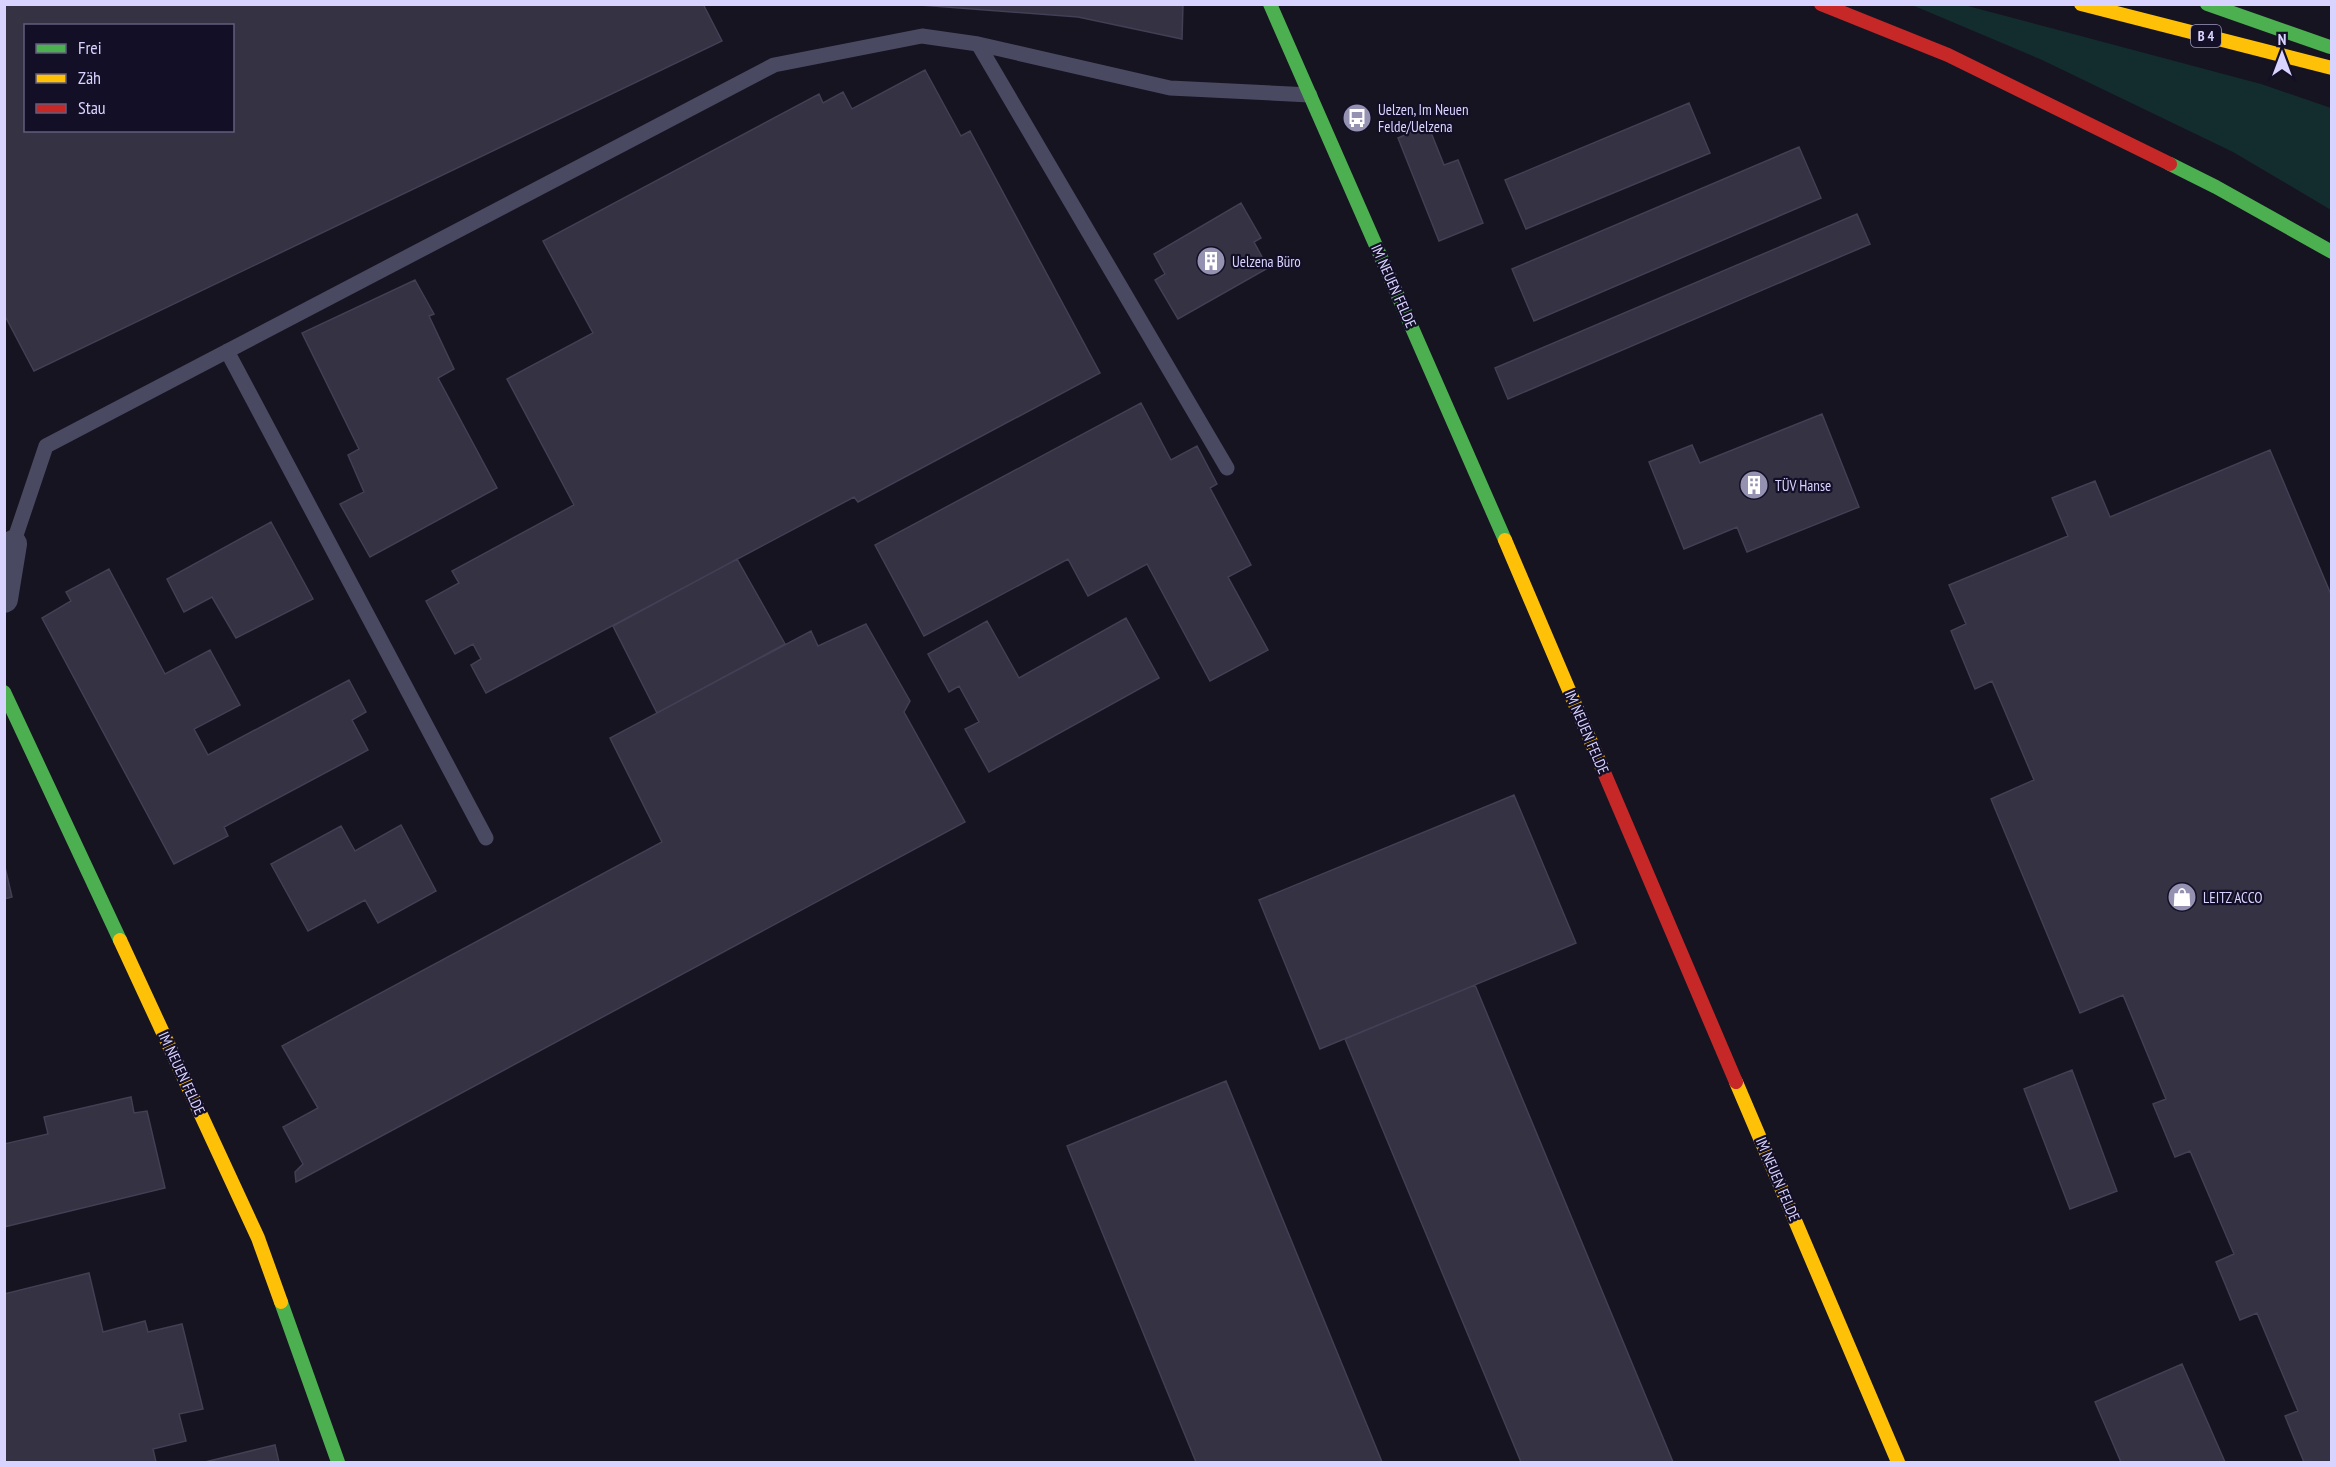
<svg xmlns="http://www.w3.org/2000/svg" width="2336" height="1467" viewBox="0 0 2336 1467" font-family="'PT Sans Narrow',sans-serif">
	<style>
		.green { fill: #132c2d }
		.building { fill: #343243; stroke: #433f54; stroke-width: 1.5; fill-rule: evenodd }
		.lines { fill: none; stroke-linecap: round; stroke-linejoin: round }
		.lane { stroke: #4a4962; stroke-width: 15 }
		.street { stroke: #4a4962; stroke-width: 28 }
		.fast { stroke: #4caf50; stroke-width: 14 }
		.slow { stroke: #ffc107; stroke-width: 14 }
		.jam { stroke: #c62828; stroke-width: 14 }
		.labels { text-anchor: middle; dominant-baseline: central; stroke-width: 4.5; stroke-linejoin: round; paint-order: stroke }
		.shield { fill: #130f26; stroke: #9e99be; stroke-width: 1.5 }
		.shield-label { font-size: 14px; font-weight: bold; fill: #d9d4ff }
		.poi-label { font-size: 15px; fill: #d9d4ff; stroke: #130f26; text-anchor: start }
		.street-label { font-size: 15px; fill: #d9d4ff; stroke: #130f26 }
	</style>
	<rect width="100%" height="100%" fill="#161421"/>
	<path class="green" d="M1912,5H1964L2261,84L2331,108V210L2233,152L2042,60Z"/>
	<path class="building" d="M4,4H703L722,41L34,371L4,314ZM26,26H232V130H26Z
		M907,4H1183L1182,39L1078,17Z
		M925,70L961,136L970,131L1100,373L858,502L854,497L486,693L471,665L481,659L473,644L455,654L426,601L459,583L452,571L574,505L507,379L593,333L543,241L819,94L823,103L843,92L852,109Z
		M1689,103L1710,153L1526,229L1505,180Z
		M1428,125L1444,165L1458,160L1483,223L1439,241L1398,138Z
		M1799,147L1821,198L1534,321L1512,269Z
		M1241,203L1261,238L1254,242L1268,268L1178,319L1155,280L1165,274L1154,254Z
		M1857,214L1870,244L1508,399L1495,368Z
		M415,280L434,314L429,316L454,369L438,378L497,488L370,557L340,504L364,492L348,455L359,449L302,333Z
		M1141,403L1171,460L1197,446L1217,484L1210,488L1251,565L1228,577L1268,650L1210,681L1147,564L1088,596L1068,559L924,636L875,545Z
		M1822,414L1859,507L1747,552L1737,527L1684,549L1649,462L1692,445L1700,463Z
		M2270,450L2332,597V1462H2304L2285,1416L2298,1411L2257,1313L2240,1320L2216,1262L2234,1254L2190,1151L2175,1157L2153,1104L2166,1099L2123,995L2080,1013L1991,799L2034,780L1992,681L1975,689L1951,631L1966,624L1949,585L2068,536L2052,498L2095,481L2110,517Z
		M271,522L313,599L236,638L212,597L184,612L167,579Z
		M737,559L785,644L657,713L613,626Z
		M109,569L165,674L210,650L240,705L194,729L208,755L349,680L366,712L352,720L368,750L224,827L228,836L174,864L42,618L71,601L66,592Z
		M1126,618L1159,678L989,772L965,729L979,722L959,686L949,692L928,654L987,621L1019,678Z
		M866,624L910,701L904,712L965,822L296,1182L295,1172L303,1164L283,1127L318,1108L282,1046L662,842L610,738L811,631L818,646Z
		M1514,795L1576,943L1320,1049L1259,900Z
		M401,825L436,891L378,923L365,900L308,931L271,864L341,826L355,851Z
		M4,863L12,897L4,899Z
		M1475,985L1673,1462H1521L1345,1039Z
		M2072,1070L2117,1191L2070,1209L2024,1089Z
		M1226,1081L1382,1462H1196L1067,1146Z
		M131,1097L134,1113L147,1111L165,1188L4,1227V1144L48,1134L44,1117Z
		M89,1273L103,1332L145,1321L148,1332L182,1324L203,1409L179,1414L186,1441L153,1449L156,1462H4V1294Z
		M2182,1364L2225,1462H2121L2095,1402Z
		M275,1445L279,1462H205Z"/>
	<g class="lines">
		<path class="lane" d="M978,44L1227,468
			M227,351L486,838
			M13,544L46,446L774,65L922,36L978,44L1170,88L1310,95"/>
		<path class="street" d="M4,599L13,544"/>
		<path class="fast" d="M1270,4L1505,540
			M2207,4L2330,47
			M2170,164L2216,187L2332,252
			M4,692L120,940
			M281,1302L338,1462"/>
		<path class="slow" d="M2081,4L2332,68
			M1505,540L1603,770
			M120,940L258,1238L281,1302
			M1736,1082L1898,1462"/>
		<path class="jam" d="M1821,4L1948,55L2170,164
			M1603,770L1736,1082"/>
	</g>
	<defs>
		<g id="bus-disc" transform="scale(1.5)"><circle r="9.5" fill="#9591b1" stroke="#130f26"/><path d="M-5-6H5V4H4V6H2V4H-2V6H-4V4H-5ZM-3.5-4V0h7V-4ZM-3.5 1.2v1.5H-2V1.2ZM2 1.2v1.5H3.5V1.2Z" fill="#fff"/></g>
		<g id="building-disc" transform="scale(1.5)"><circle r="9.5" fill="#9591b1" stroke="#130f26"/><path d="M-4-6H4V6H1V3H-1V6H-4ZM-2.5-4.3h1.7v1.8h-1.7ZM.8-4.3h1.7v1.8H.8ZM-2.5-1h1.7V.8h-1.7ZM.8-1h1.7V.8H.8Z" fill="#fff"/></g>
		<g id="shop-disc" transform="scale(1.5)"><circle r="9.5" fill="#9591b1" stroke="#130f26"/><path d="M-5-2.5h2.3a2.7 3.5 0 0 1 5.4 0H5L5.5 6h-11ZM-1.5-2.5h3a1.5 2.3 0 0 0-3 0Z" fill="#fff"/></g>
	</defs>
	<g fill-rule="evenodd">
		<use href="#bus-disc" x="1357" y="118"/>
		<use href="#building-disc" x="1211" y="261"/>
		<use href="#building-disc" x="1754" y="485"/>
		<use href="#shop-disc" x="2182" y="897"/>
	</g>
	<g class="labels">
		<rect class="shield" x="2191" y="25" width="30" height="22" rx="4.5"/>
		<g class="shield-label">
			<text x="2206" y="36">B 4</text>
		</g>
		<g class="poi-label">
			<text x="1378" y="109">Uelzen, Im Neuen<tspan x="1378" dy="17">Felde/Uelzena</tspan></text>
			<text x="1232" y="261">Uelzena Büro</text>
			<text x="1775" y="485">TÜV Hanse</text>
			<text x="2203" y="897">LEITZ ACCO</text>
		</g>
		<g class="street-label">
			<text transform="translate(1394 286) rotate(66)">IM NEUEN FELDE</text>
			<text transform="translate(1587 732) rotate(67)">IM NEUEN FELDE</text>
			<text transform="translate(182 1073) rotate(65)">IM NEUEN FELDE</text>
			<text transform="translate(1778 1179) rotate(67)">IM NEUEN FELDE</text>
		</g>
	</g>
	<rect width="2336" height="1467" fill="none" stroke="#d9d4ff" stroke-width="12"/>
	<rect x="24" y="24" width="210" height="108" fill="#130f26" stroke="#625e7d" stroke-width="1.5"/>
	<rect x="36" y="44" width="30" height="9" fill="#4caf50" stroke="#625e7d" stroke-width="1.5"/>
	<text x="78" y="54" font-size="18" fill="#d9d4ff">Frei</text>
	<rect x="36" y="74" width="30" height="9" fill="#ffc107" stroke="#625e7d" stroke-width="1.5"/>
	<text x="78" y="84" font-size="18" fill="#d9d4ff">Zäh</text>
	<rect x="36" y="104" width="30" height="9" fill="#c62828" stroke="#625e7d" stroke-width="1.5"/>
	<text x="78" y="114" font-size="18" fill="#d9d4ff">Stau</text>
	<g transform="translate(2282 54)" stroke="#130f26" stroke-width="4.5" paint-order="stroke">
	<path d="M0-4.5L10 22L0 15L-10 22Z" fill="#d9d4ff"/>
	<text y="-9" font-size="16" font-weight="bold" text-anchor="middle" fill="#d9d4ff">N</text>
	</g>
</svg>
